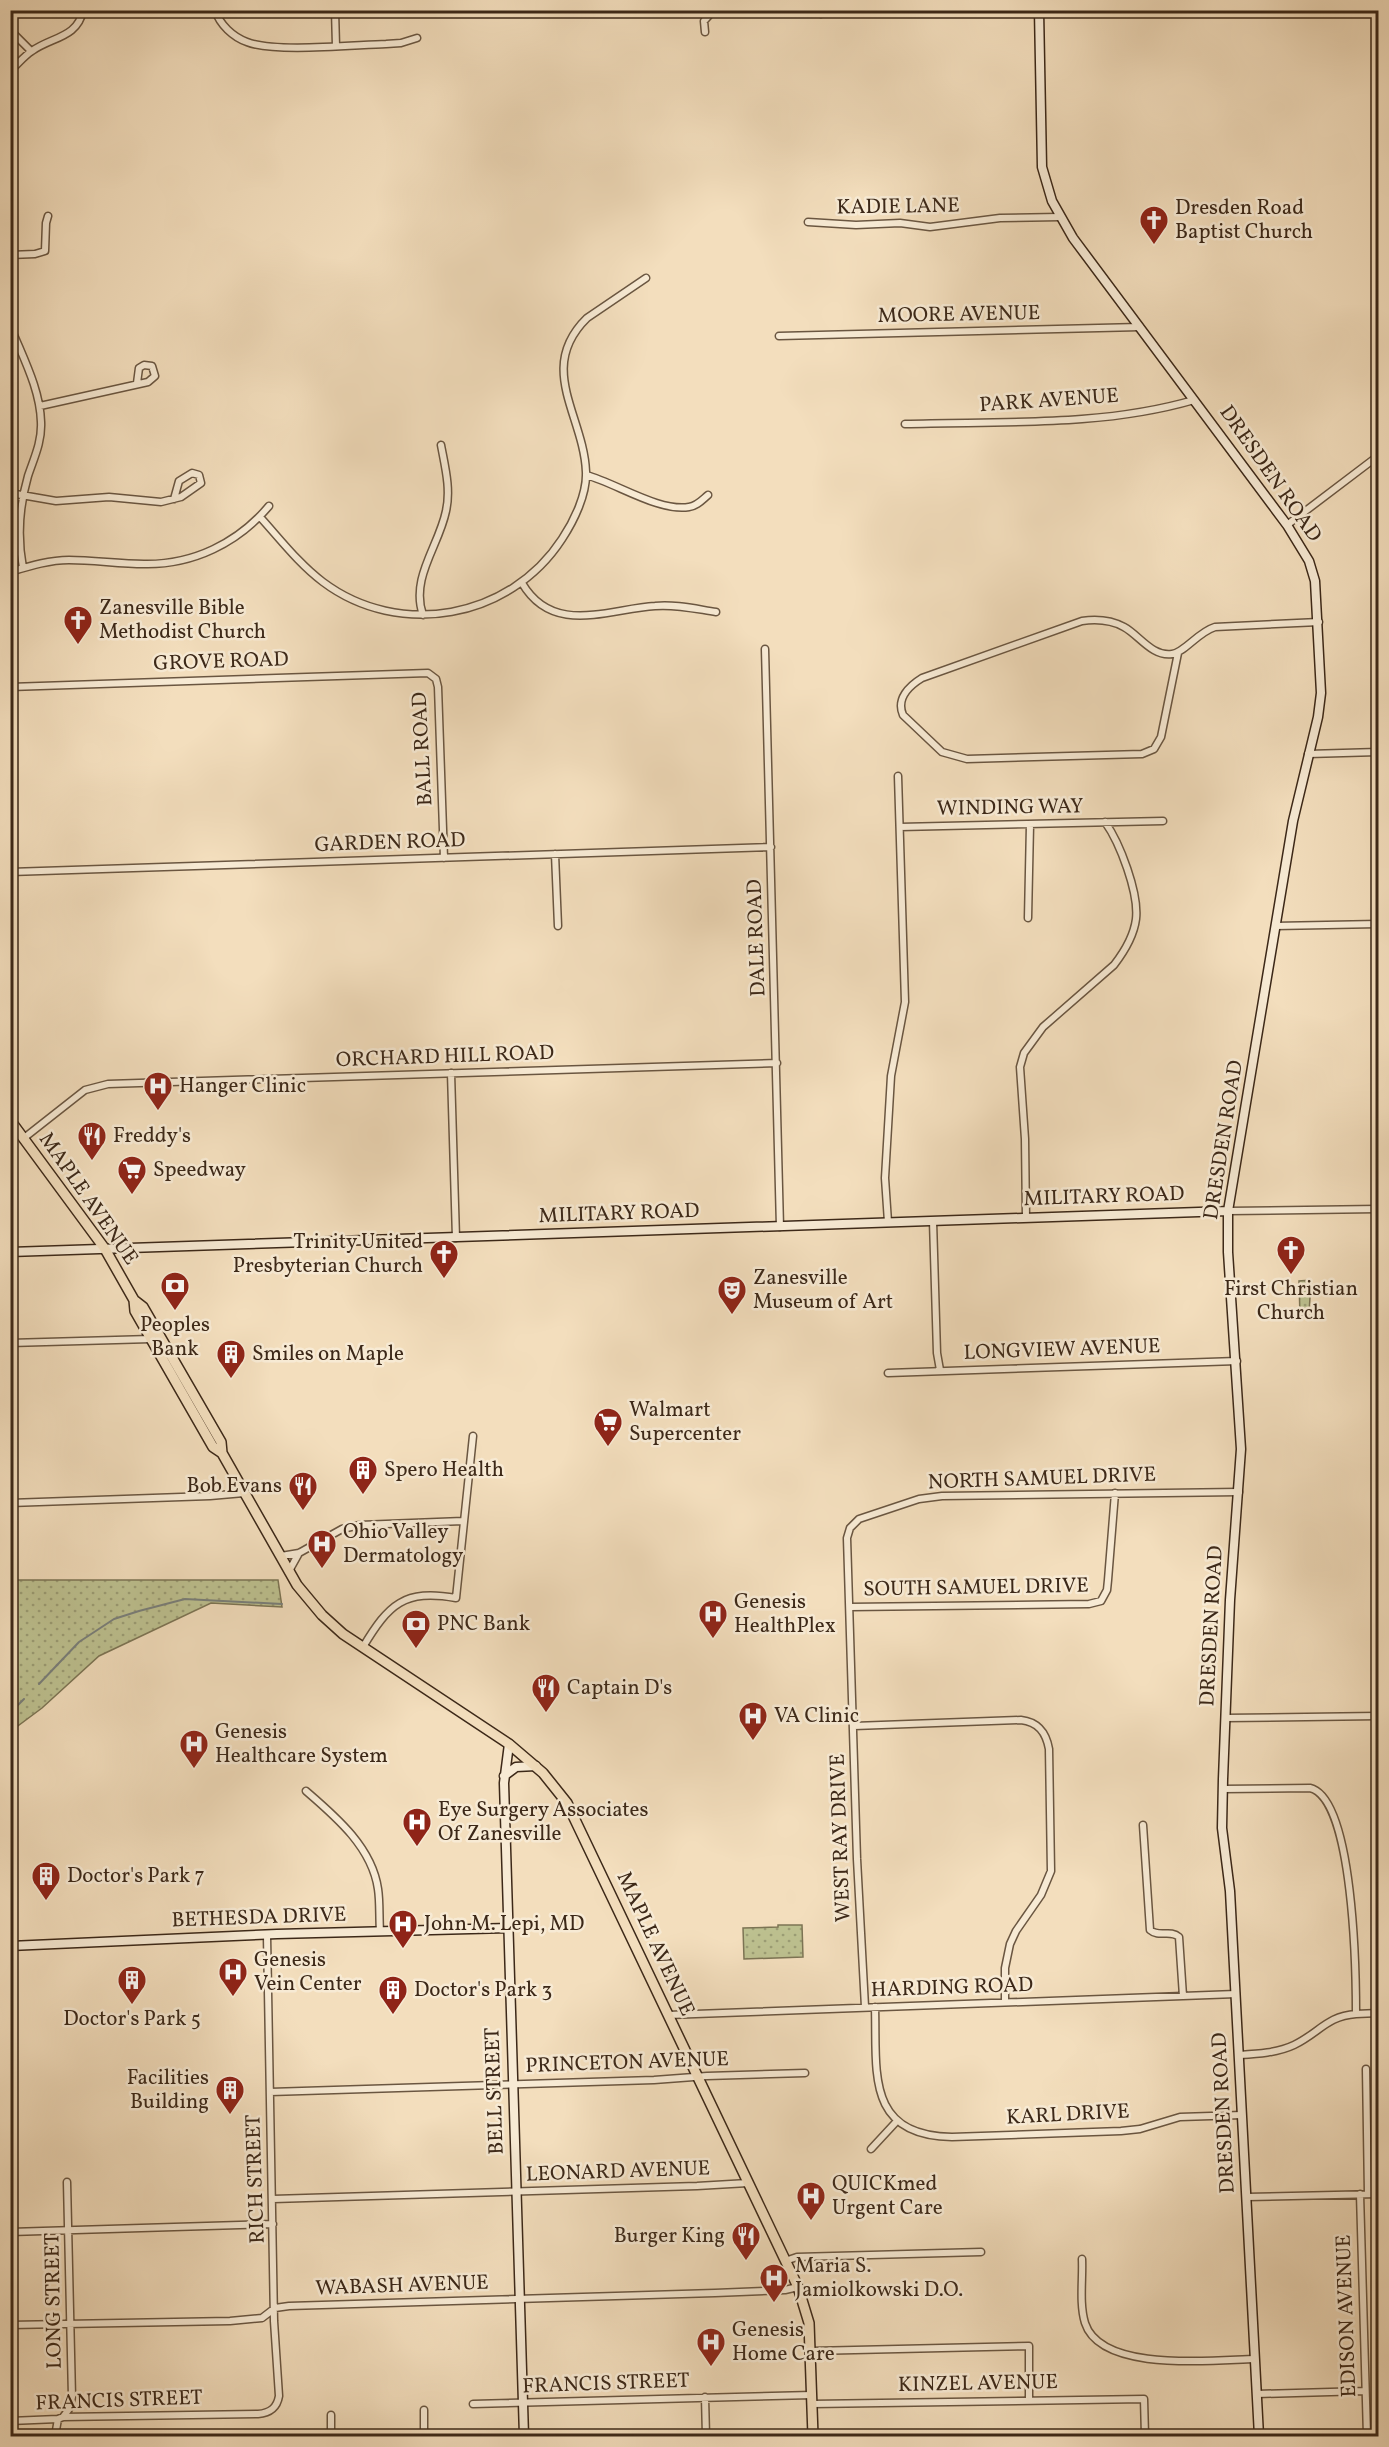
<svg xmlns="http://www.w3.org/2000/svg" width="1389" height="2447" viewBox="0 0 1389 2447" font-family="Vollkorn,serif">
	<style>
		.park { fill: url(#park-dots); stroke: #7c7454; stroke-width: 1.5 }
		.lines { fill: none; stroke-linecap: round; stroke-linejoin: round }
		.stream { stroke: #797f7b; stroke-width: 2 }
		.street-casing { stroke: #6a5641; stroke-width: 9 }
		.secondary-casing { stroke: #3c2818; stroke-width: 11 }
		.primary-casing { stroke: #3c2818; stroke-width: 12 }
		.street { stroke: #f7ead4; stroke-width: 6 }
		.secondary { stroke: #f7ead4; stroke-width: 8 }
		.primary { stroke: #f3debd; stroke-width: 9 }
		.labels { text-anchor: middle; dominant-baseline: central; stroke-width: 5; stroke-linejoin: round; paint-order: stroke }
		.street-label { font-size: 21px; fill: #3c2818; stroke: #f7ead4 }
		.poi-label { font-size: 21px; fill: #3c2818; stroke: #f7ead4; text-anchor: start }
	</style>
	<defs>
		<pattern id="park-dots" width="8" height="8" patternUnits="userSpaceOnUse" patternTransform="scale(1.5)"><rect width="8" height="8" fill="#bdc190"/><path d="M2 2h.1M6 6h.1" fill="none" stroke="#9b9d75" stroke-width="1.8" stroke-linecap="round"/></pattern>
	</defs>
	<rect width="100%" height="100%" fill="#f3debd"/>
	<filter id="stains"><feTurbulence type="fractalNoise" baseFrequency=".00333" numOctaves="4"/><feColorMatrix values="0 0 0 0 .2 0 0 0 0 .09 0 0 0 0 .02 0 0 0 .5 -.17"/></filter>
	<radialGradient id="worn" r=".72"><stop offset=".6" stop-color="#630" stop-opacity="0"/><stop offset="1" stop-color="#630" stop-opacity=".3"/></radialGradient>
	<path class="park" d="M1311,1280L1309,1314L1300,1316L1299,1281Z
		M11,1580H278L282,1607L211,1603L99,1656L42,1708L11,1731Z
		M778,1925H802L803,1957L744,1959L743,1928L778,1927Z"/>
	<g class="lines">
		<path class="stream" d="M39,1684L79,1642L114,1619L139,1611L185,1599L282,1604
			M10,1713L24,1699"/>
		<g class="street-casing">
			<path id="street" d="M215,10C220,25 233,37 247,42C274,53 353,45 386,44L401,43L417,38
				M335,10L336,46
				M820,10L821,14
				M10,30L31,51
				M705,32L704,21L714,10
				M10,71C17,65 24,56 32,51C51,37 78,38 83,10
				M808,222L856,225L900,223L930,227L1000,218L1060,217
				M10,255L35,254L45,251L46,223L48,216
				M10,325C22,356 40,388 41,422C42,442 34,458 28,476C19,507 17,536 23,568
				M779,336L1140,327
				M40,406L148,382L155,376L152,366L144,365L139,368L137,383
				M905,424C1001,421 1101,427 1194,400
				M586,475C616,483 659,512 689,507C697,506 702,500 708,495
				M10,493L56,501L109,497L161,502L181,497L201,483L199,475L192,473L179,481L174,499
				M260,517C280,539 299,564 323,582C399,639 510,619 562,539C574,521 587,494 586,472C584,416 536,368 587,318L646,278
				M1287,525L1378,456
				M10,572C30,566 49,560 69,560C94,560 119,564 144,564C193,565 238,543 269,506
				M522,583C553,636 608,609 655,606C675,604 696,609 716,612
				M423,615C410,578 439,546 446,511C451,489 445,467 441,445
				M765,649L780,1227
				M1178,653L1161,737L1154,749L1142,754L967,759L942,752L903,715C896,699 909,686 922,678L1082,621C1096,619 1111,620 1124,627C1139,635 1152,657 1172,654C1184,653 1198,632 1215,627L1319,622
				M10,687L428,673L436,679L438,687L444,858
				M1308,754L1378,752
				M900,827L1163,821
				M555,854L558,926
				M10,872L771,847
				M1028,918L1030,825
				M1275,926L1378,924
				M451,1073L456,1238
				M24,1138L85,1090L108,1084L777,1063
				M1228,1211L1378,1209
				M1026,1218L1025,1139L1020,1067L1024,1053L1043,1027L1114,965C1124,952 1134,935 1136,919C1139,893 1120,843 1105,822
				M933,1221L937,1353L940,1370
				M888,1222L885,1178L891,1076L905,1002L898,776
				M10,1343L151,1339
				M888,1373L1237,1361
				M10,1503L210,1496L244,1493
				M281,1556L299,1553L342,1529L360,1525L463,1521
				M289,1571L299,1553
				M850,1607L1089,1604L1101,1601L1107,1590L1108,1580L1115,1493
				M363,1647C389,1604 404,1589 456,1598L473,1436
				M1225,1718L1378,1716
				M854,1726L1021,1720C1038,1722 1046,1732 1049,1749L1051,1871L1041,1895L1016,1931L1010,1944L1005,1968V2002
				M1223,1789L1310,1788C1354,1798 1356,1975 1356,2014C1327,2016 1319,2033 1294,2045C1277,2053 1257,2054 1239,2055
				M306,1791C335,1816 372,1847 378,1889C380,1902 379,1917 380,1931
				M1143,1825L1150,1930C1159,1938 1170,1929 1179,1937L1183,1996
				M865,2007L857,1859L847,1538L850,1528L859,1519L919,1499L942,1496L1239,1492
				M875,2007C877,2071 865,2136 952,2137L1121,2131L1140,2129L1180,2117L1242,2115
				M1356,2014L1378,2013
				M668,2015L1236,1994
				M1366,2069L1368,2194
				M270,2092L654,2080L707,2076L805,2073
				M871,2149L896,2122
				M1360,2194L1367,2436
				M1247,2197L1378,2194
				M273,2199L697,2186L748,2183
				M10,2232L273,2224
				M1082,2259C1083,2279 1079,2303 1085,2323C1101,2373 1214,2360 1255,2359
				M785,2261L797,2257L981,2252
				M10,2325L230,2321L262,2318L275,2308L289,2306L715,2293L785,2290L798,2287
				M811,2351L1029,2346V2399
				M1257,2394L1365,2391
				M705,2397L706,2436
				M473,2404L812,2395
				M812,2404L1144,2399L1145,2436
				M424,2410V2436
				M63,2417L69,2409L72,2397L67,2182
				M10,2421L58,2419L63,2417L258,2414C270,2413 277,2408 279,2396L274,2321L267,1936
				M55,2436L58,2419
				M331,2436V2415"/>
		</g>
		<g class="secondary-casing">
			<path id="secondary" d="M1039,10L1042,167L1052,201L1073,238L1287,525L1309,561L1315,581L1321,693L1318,717L1293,821L1228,1211V1252L1241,1449L1230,1600L1223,1779L1222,1828L1230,1891L1259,2436
				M10,1252L1228,1211
				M509,1744L504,1783L524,2436
				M504,1776L516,1767L536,1766
				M10,1946L277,1934L509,1928"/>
		</g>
		<g class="primary-casing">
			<path id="primary" d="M10,1120L105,1249L134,1300L143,1307L221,1442L222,1453L297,1585L322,1615L343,1634L509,1744L543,1773L567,1803L798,2287L809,2323L813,2436
				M134,1300L135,1311L213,1447L222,1453"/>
		</g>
		<use href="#street" class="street"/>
		<use href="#secondary" class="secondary"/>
		<use href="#primary" class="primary"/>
	</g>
	<defs>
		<g id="church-pin" transform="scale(1.5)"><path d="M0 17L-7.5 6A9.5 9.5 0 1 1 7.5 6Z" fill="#8f2418" stroke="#f7ead4"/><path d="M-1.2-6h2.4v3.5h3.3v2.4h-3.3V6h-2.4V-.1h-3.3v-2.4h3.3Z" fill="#fff"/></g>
		<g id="hospital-pin" transform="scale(1.5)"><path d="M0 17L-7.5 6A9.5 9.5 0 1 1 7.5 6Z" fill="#8f2418" stroke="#f7ead4"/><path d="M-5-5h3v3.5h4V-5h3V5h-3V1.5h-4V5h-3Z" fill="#fff"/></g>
		<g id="restaurant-pin" transform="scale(1.5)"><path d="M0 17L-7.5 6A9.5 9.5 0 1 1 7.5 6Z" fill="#8f2418" stroke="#f7ead4"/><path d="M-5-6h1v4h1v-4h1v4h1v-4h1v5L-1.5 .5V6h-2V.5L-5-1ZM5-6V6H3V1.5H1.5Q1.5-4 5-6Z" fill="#fff"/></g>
		<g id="supermarket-pin" transform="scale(1.5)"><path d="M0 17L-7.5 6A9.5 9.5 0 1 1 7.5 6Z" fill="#8f2418" stroke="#f7ead4"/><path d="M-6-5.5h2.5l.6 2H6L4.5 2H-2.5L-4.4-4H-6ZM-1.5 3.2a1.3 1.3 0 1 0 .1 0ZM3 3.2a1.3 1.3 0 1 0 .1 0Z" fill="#fff"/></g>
		<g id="bank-pin" transform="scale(1.5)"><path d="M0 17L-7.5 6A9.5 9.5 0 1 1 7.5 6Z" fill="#8f2418" stroke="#f7ead4"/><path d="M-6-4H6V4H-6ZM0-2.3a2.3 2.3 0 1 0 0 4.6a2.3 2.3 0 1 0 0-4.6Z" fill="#fff"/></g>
		<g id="theatre-pin" transform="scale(1.5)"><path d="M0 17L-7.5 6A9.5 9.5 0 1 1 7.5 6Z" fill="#8f2418" stroke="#f7ead4"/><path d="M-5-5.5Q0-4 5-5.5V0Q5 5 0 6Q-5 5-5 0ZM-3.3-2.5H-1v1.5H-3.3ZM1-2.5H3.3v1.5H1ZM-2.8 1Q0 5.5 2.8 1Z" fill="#fff"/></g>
		<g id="building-pin" transform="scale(1.5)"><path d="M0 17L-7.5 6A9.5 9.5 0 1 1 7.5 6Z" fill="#8f2418" stroke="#f7ead4"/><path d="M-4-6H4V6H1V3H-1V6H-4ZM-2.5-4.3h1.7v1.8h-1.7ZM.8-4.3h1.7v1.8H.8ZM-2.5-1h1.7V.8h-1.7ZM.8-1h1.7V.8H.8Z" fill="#fff"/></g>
	</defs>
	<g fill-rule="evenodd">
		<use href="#church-pin" x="1154" y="220"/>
		<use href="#church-pin" x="78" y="620"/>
		<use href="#hospital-pin" x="158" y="1086"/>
		<use href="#restaurant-pin" x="92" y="1136"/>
		<use href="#supermarket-pin" x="132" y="1170"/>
		<use href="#church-pin" x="1291" y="1250"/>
		<use href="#church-pin" x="444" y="1254"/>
		<use href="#bank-pin" x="175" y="1286"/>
		<use href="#theatre-pin" x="732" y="1290"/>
		<use href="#building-pin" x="231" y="1354"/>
		<use href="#supermarket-pin" x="608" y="1422"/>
		<use href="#building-pin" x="363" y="1470"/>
		<use href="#restaurant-pin" x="303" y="1486"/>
		<use href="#hospital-pin" x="322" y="1544"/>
		<use href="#hospital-pin" x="713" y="1614"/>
		<use href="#bank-pin" x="416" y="1624"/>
		<use href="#restaurant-pin" x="546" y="1688"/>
		<use href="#hospital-pin" x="753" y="1716"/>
		<use href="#hospital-pin" x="194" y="1744"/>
		<use href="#hospital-pin" x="417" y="1822"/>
		<use href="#building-pin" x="46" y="1876"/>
		<use href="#hospital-pin" x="403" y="1924"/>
		<use href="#hospital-pin" x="233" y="1972"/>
		<use href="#building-pin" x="132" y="1980"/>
		<use href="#building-pin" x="393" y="1990"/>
		<use href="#building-pin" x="230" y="2090"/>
		<use href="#hospital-pin" x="811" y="2196"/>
		<use href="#restaurant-pin" x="746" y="2236"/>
		<use href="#hospital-pin" x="774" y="2278"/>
		<use href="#hospital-pin" x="711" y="2342"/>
	</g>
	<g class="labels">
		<g class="street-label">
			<text transform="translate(898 207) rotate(-1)">KADIE LANE</text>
			<text transform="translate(959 315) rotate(-1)">MOORE AVENUE</text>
			<text transform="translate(1049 401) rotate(-4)">PARK AVENUE</text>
			<text transform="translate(1270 474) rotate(55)">DRESDEN ROAD</text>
			<text transform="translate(221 662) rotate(-2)">GROVE ROAD</text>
			<text transform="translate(423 749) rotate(-93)">BALL ROAD</text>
			<text transform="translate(1010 808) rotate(-1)">WINDING WAY</text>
			<text transform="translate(390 843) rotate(-2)">GARDEN ROAD</text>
			<text transform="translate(757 938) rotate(-92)">DALE ROAD</text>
			<text transform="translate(445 1057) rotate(-2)">ORCHARD HILL ROAD</text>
			<text transform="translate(1224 1140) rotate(-81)">DRESDEN ROAD</text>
			<text transform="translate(1104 1197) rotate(-2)">MILITARY ROAD</text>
			<text transform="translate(88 1199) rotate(55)">MAPLE AVENUE</text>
			<text transform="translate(619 1214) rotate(-2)">MILITARY ROAD</text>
			<text transform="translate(1062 1350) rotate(-2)">LONGVIEW AVENUE</text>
			<text transform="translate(1042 1479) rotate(-2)">NORTH SAMUEL DRIVE</text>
			<text transform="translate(976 1588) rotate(-1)">SOUTH SAMUEL DRIVE</text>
			<text transform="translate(1212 1626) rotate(-87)">DRESDEN ROAD</text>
			<text transform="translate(841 1838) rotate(-92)">WEST RAY DRIVE</text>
			<text transform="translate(259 1918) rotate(-2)">BETHESDA DRIVE</text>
			<text transform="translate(655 1944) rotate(65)">MAPLE AVENUE</text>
			<text transform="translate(952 1988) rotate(-2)">HARDING ROAD</text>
			<text transform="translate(627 2063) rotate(-2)">PRINCETON AVENUE</text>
			<text transform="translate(495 2091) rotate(-92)">BELL STREET</text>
			<text transform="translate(1224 2113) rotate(-93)">DRESDEN ROAD</text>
			<text transform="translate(1068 2115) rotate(-3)">KARL DRIVE</text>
			<text transform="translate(618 2172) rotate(-2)">LEONARD AVENUE</text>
			<text transform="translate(256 2179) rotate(-92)">RICH STREET</text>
			<text transform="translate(402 2286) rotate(-2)">WABASH AVENUE</text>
			<text transform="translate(54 2301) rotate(-91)">LONG STREET</text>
			<text transform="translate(1347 2316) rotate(-92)">EDISON AVENUE</text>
			<text transform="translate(606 2384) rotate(-2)">FRANCIS STREET</text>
			<text transform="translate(978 2384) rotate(-1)">KINZEL AVENUE</text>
			<text transform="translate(119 2401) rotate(-2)">FRANCIS STREET</text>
		</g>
		<g class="poi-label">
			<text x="1175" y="208">Dresden Road<tspan x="1175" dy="24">Baptist Church</tspan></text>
			<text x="99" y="608">Zanesville Bible<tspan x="99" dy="24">Methodist Church</tspan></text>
			<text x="179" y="1086">Hanger Clinic</text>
			<text x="113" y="1136">Freddy's</text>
			<text x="153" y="1170">Speedway</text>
			<text x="423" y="1242" text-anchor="end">Trinity United<tspan x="423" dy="24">Presbyterian Church</tspan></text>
			<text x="753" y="1278">Zanesville<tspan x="753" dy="24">Museum of Art</tspan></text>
			<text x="1291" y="1289" text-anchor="middle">First Christian<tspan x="1291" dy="24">Church</tspan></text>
			<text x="175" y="1325" text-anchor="middle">Peoples<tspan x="175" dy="24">Bank</tspan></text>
			<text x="252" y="1354">Smiles on Maple</text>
			<text x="629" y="1410">Walmart<tspan x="629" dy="24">Supercenter</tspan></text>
			<text x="384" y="1470">Spero Health</text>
			<text x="282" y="1486" text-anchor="end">Bob Evans</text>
			<text x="343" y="1532">Ohio Valley<tspan x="343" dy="24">Dermatology</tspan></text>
			<text x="734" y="1602">Genesis<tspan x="734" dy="24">HealthPlex</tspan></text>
			<text x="437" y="1624">PNC Bank</text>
			<text x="567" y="1688">Captain D's</text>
			<text x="774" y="1716">VA Clinic</text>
			<text x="215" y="1732">Genesis<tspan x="215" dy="24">Healthcare System</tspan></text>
			<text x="438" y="1810">Eye Surgery Associates<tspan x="438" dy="24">Of Zanesville</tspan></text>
			<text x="67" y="1876">Doctor's Park 7</text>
			<text x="424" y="1924">John M. Lepi, MD</text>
			<text x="254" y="1960">Genesis<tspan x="254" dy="24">Vein Center</tspan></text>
			<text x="414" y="1990">Doctor's Park 3</text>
			<text x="132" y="2019" text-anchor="middle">Doctor's Park 5</text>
			<text x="209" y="2078" text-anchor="end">Facilities<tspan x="209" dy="24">Building</tspan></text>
			<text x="832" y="2184">QUICKmed<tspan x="832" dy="24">Urgent Care</tspan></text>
			<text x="725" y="2236" text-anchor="end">Burger King</text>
			<text x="795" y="2266">Maria S.<tspan x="795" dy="24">Jamiolkowski D.O.</tspan></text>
			<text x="732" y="2330">Genesis<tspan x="732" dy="24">Home Care</tspan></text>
		</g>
	</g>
	<rect width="1389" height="2447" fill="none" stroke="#f3debd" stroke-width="36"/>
	<rect x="12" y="12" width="1365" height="2423" fill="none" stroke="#3c2818" stroke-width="3"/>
	<rect x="18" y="18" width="1353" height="2411" fill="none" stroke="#3c2818" stroke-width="1.5"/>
	<rect width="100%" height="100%" filter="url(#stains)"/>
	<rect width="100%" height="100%" fill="url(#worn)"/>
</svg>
